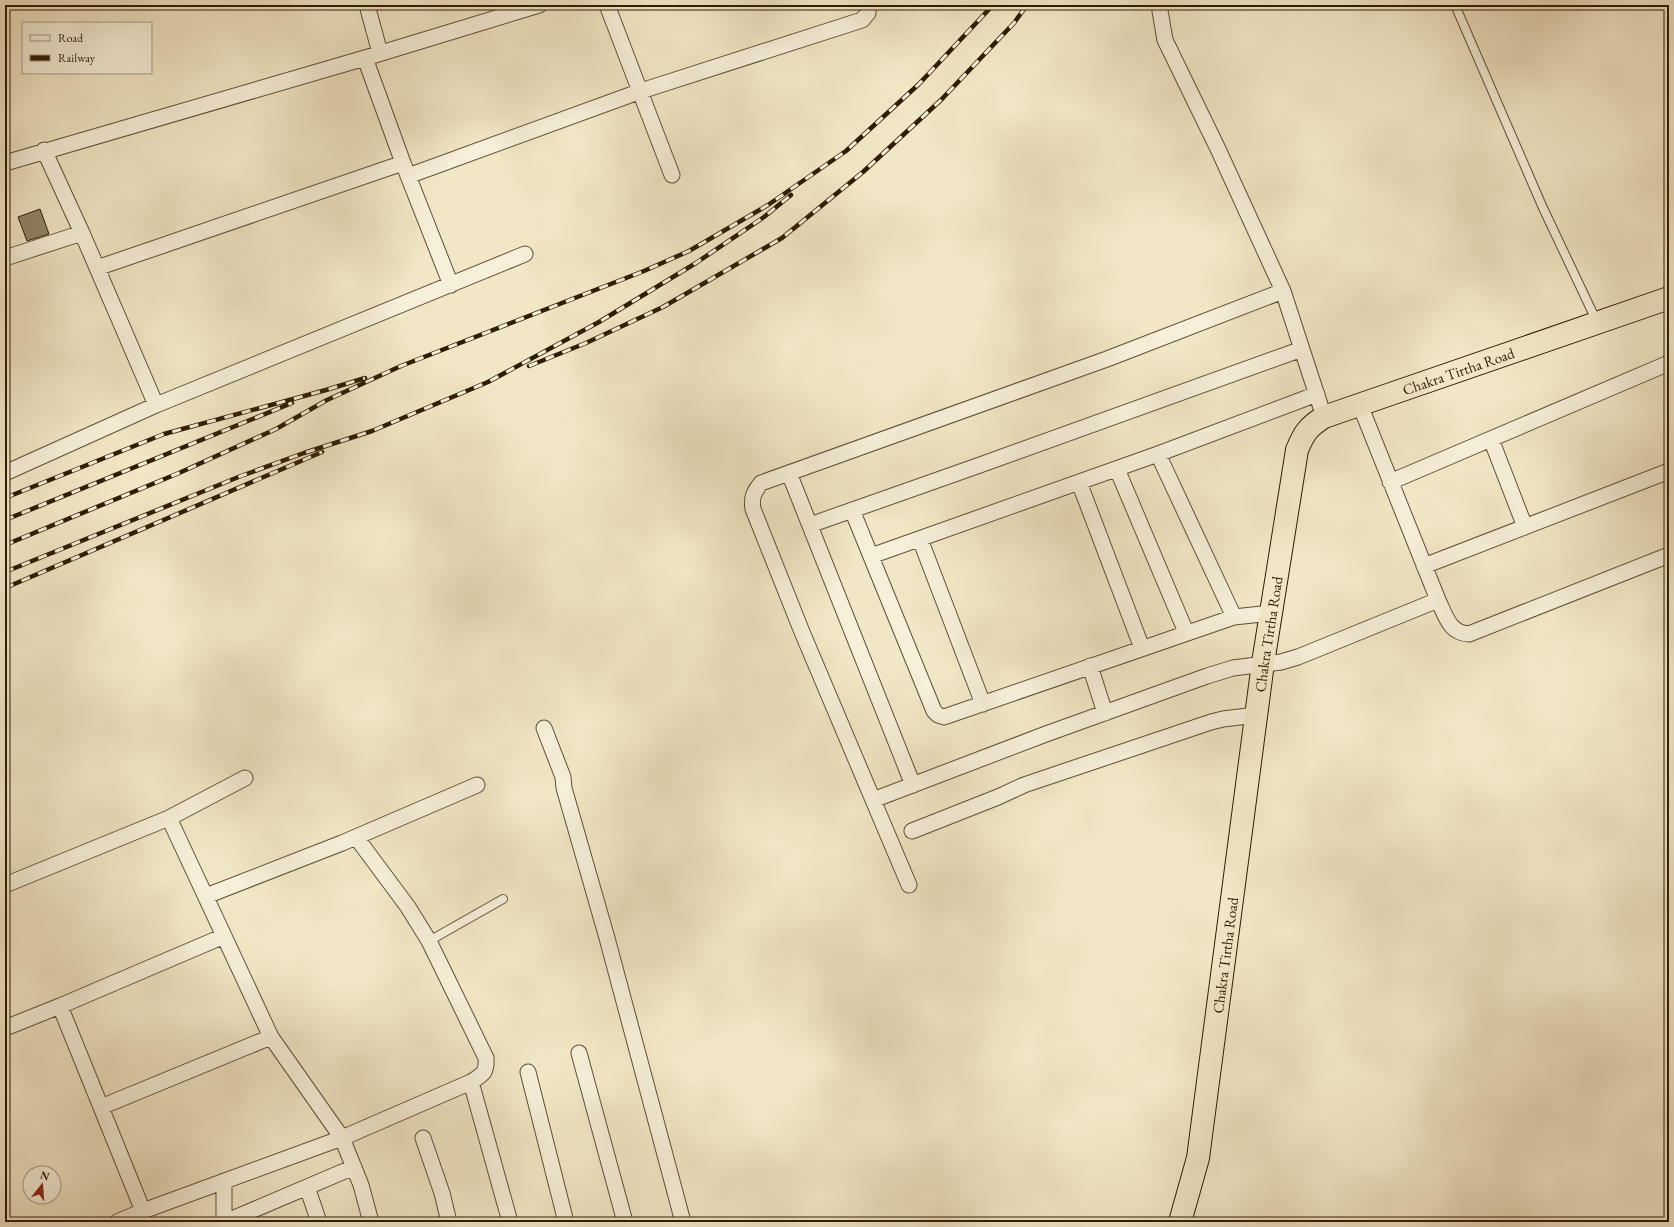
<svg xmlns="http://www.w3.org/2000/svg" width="1674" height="1227" viewBox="0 0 1674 1227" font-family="'EB Garamond',serif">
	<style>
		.building { fill: #938568; stroke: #2e1c03 }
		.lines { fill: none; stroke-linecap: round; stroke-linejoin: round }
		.service-casing { stroke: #5f4e34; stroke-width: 10 }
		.minor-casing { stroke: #5f4e34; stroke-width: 17 }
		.trunk-casing { stroke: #2e1c03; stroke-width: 24 }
		.service { stroke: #f6efd9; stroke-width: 8 }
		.minor { stroke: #f6efd9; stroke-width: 15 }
		.trunk { stroke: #f1e6c5; stroke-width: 22 }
		.rail-casing { stroke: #2e1c03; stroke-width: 4.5 }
		.rail { stroke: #f6efd9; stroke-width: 3; stroke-dasharray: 9; stroke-linecap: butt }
		.labels { text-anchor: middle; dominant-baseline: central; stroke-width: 3; stroke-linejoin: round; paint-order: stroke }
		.street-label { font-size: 15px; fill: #2e1c03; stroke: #f6efd9 }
	</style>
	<rect width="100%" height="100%" fill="#f1e6c5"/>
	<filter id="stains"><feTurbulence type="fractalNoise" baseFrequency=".005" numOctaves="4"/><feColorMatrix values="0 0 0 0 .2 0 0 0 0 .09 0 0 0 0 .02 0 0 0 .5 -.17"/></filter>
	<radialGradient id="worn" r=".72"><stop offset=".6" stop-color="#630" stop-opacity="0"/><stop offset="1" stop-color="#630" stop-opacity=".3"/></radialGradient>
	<path class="building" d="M40,209L49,234L27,241L18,217Z"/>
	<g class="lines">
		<g class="service-casing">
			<path id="service" d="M1455,5L1543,208L1597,322
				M429,941L503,899"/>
		</g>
		<g class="minor-casing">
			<path id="minor" d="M367,5L380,53
				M607,5L672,175
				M1159,5L1165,40L1218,149L1283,291L1324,417
				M365,58L403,163L451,285
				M44,150L82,233L156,405
				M5,163L365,58L539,5
				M408,176L641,91L862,20L868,13V5
				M5,258L82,233
				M97,268L403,163
				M1360,405L1438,600C1446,616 1449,633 1469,634L1669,555
				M1491,439L1525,527
				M1158,454L1234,617
				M1117,469L1186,632
				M5,473L156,405L525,254
				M789,473L913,785
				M1079,482L1142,648
				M1390,482L1669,363
				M852,510L934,711L938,715L944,717L1234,617L1271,613
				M810,525L980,465L1302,349
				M920,539L983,704
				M871,556L1158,454L1317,394
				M1424,566L1669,471
				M1090,666L1105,713
				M544,728L563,777L564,788L607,938L683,1222
				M873,800L1046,734L1207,676L1233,668L1281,662L1298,657L1438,600
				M169,818L271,1037L342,1138L361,1185L371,1222
				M912,831L998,797L1024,785L1211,722L1223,719L1256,715
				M5,885L169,818L245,778
				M909,885L802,632L753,509C751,497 754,492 761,483L1107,359L1283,291
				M206,896L342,843L477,785
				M60,1006L143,1211
				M5,1028L60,1006L224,936
				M579,1053L625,1222
				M528,1072L566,1222
				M471,1082L510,1222
				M101,1107L271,1037
				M423,1138L442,1193L449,1222
				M307,1187L319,1222
				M117,1222L143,1211L342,1138L471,1082C483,1074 487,1073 486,1058L429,941L408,907L356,837
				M224,1222V1181
				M225,1222L354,1167"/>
		</g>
		<g class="trunk-casing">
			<g id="trunk">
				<path id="s1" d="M1180,1222L1198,1158L1263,663L1297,450C1304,433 1308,427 1324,417L1669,298"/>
			</g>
		</g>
		<use href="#service" class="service"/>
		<use href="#minor" class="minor"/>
		<use href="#trunk" class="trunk"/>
		<g class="rail-casing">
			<path id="rail" d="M529,366L586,343L663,307L782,238L863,172L941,100L1014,23L1027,5
				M5,498L164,434L326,390L365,378
				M5,520L292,403
				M5,545L179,473L276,429L327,400L401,366L644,271L689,251L768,205L846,151L919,84L993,5
				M5,572L241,476L304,453L372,431L488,382L599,322L696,263L764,217L791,195
				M5,588L322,452"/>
		</g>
		<use href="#rail" class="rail"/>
	</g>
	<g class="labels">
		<g class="street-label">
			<text stroke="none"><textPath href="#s1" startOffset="967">Chakra Tirtha Road</textPath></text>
			<text stroke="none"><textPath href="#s1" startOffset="595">Chakra Tirtha Road</textPath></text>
			<text stroke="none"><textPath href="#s1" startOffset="271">Chakra Tirtha Road</textPath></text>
		</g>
	</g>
	<rect width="1674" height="1227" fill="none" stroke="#f1e6c5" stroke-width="20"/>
	<rect x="6" y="6" width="1662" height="1215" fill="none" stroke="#2e1c03" stroke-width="2"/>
	<rect x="10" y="10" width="1654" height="1207" fill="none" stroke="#2e1c03"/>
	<rect x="22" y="22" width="130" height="52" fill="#f6efd9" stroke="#a69b83"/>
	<rect x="30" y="35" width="20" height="6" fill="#f6efd9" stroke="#a69b83"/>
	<text x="58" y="42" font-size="12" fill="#2e1c03">Road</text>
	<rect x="30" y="55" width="20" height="6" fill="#2e1c03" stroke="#a69b83"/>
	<text x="58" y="62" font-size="12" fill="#2e1c03">Railway</text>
	<g transform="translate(42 1185) rotate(17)"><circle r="19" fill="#f6efd9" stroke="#a69b83"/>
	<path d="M0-3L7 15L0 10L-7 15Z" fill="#8f2418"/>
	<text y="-6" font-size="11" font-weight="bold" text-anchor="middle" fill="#2e1c03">N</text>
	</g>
	<rect width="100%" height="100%" filter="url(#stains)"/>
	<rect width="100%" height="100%" fill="url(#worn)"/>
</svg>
